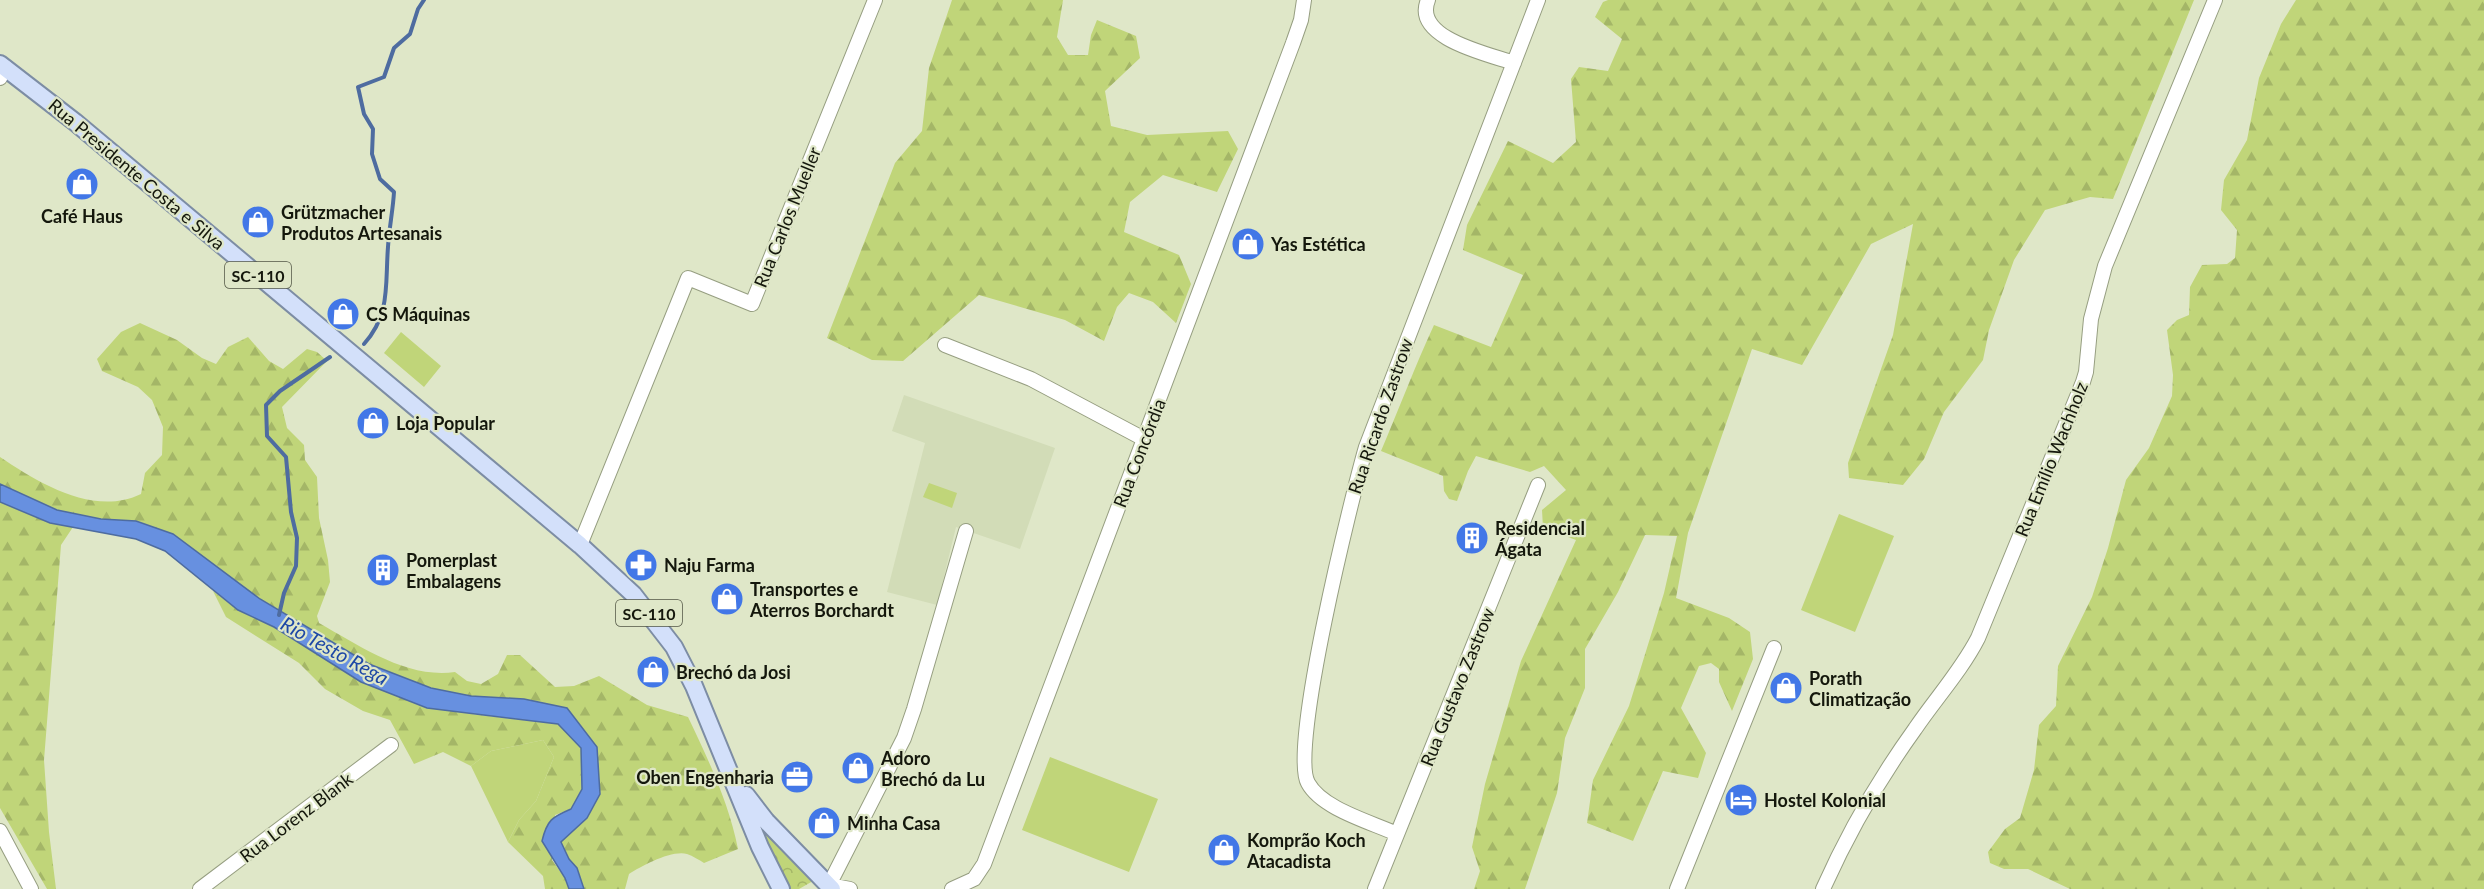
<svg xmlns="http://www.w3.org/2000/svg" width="2484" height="889" viewBox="0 0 2484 889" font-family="Lato,sans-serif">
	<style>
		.built { fill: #d2dcb7 }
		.grass { fill: #c0d579 }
		.forest { fill: url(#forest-firs) }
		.park { fill: url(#park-crowns) }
		.water { fill: #6790e0; stroke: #4e6ca0; stroke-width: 1.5 }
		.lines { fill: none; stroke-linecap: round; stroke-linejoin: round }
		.stream { stroke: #4e6ca0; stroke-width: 4 }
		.minor-casing { stroke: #969e81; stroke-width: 16 }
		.major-casing { stroke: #7d8da4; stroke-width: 20 }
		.minor { stroke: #fff; stroke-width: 14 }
		.major { stroke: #d3e0fa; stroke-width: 16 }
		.labels { text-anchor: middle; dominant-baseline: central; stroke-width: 4.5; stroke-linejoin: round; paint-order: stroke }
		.shield { fill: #dfe7c8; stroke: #515544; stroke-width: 1.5 }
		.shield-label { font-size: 16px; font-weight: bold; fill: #14170c }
		.street-label { font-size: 18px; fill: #14170c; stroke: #dfe7c8 }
		.poi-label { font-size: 18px; font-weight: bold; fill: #14170c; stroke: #dfe7c8; text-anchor: start }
		.water-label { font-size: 20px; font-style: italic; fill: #1e48a6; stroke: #dfe7c8 }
	</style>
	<defs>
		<pattern id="forest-firs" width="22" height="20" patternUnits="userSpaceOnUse" patternTransform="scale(1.5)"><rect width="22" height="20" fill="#c0d579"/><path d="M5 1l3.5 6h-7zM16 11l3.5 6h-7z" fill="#a4b667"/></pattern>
		<pattern id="park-crowns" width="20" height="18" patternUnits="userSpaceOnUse" patternTransform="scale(1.5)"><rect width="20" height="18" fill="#c0d579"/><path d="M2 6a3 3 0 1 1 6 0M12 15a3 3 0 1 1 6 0" fill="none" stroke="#a4b667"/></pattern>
	</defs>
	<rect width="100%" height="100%" fill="#dfe7c8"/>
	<path class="built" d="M904,395L1055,448L1020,549L956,527L937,605L887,592L925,443L892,431Z"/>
	<path class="grass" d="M401,332L441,366L424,387L384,353Z
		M929,483L957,493L952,508L923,497Z
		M1839,514L1894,536L1855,632L1801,610Z
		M543,740L554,757L536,801L519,820L508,842L471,766L491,751Z
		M1050,757L1158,799L1129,872L1022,830Z"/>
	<path class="forest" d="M952,0H1063L1057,37L1068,55H1088L1091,35L1097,20L1136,36L1140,58L1105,91L1111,126L1147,135L1228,131L1238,149L1217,192L1163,175L1130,202L1124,232L1179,255L1191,284L1176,323L1153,302L1129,293L1117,307L1104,341L1065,320L979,295L903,361L872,360L827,338L895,163L922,131L929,68Z
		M1608,0H2194L2113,199L2090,197L2045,210L2014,260L1989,330L1983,360L1944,412L1924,459L1903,485L1849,478L1848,463L1893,335L1913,224L1871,244L1802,365L1752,349L1688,533L1676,598L1729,618L1750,632L1753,659L1732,711L1719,682V669L1711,663L1699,666L1681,708L1706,753L1698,778L1663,771L1633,841L1587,823L1593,780L1629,706L1664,593L1677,536L1645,535L1618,592L1585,649V688L1565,738L1557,793L1525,889H1474L1480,871L1472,847L1485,784L1521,661L1576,540L1543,528L1542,510L1566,490L1544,466L1530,472L1476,456L1468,471L1457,501L1449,499L1444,491L1443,476L1381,451C1399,409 1415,366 1434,325L1491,347L1523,275L1463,250L1467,225L1508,141L1553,163L1576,142L1571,79L1579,67L1608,71L1622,39L1595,17L1603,2Z
		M2296,0H2484V889H2070L2028,869H2004L1990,863L1988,852L2005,829L2020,818L2034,770L2039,725L2056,706L2058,666L2092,597L2108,548L2126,480L2149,448L2172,396L2173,375L2167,330L2177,320L2189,315L2190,287L2202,265L2227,264L2235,258L2237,230L2221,210L2224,180L2247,140L2259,78L2281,24Z
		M140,323L177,340L202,358L216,364L228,347L248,337L269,361L283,369L307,349L317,352L327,361L282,407L287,428L304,445L305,460L317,477L319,518L328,560L330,582L317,616L319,623C360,646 407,679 455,672L467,681L481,684L498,674L507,655H520L555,687L574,686L599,676L647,705L688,717C708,759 729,803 738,849L704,863C699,860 693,856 687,854C671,850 642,866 629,874L625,889H584L577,868L569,859L561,842L600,794L567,709L471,696L431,688L369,664L260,599L173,534L136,521L101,519L57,510L0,484V457C39,483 94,517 141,494L145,473L162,455L163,427L152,400L138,387L102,371L97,359L121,332Z
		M0,502L50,523L73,527L61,545L44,760L49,832L56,889H47L0,808Z
		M213,591L238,610L274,627L361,682L472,714L558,724L581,748L582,789L571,809L555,815L552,860L565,878L569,889H545L543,876L508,842L519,820L536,801L554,757L543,740L491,751L471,766L443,752L414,764L390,720L363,711L325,689L299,663L226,617Z"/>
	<path class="park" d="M763,825L813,881L799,889H788L758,829Z"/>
	<path class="water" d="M0,484L57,510L101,519L136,521L173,534L260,599L369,664L431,688L471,696L524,699L567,708L597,747L600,794L587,818L561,842L569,859L577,868L584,889H569L565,878L542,841C547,820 552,817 571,809L582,789L581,748L558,724L427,708L361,682L274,627L238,610L165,551L136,539L50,523L0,502Z"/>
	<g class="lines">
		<path class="stream" d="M364,344C391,314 385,284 388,247C389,229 393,210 394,192L380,179L372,154L373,129L364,114L358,87L384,77L394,48L410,34L418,9L424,0
			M279,615L284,593L296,566L297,538L291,512L286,457L267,436L266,405L280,391L330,357"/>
		<g class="minor-casing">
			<path id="minor" d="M1428,0C1412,38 1488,54 1514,63
				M0,78L5,67
				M945,345L1031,379L1144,439
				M580,545L688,278L752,304L875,0
				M0,831L31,889
				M1397,834C1371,822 1322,809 1308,783C1289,749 1352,496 1366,447L1538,0
				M200,889L391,745
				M850,889L829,885L904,738L914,709L966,531
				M952,889L974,879L984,864L1293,43L1301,20L1304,0
				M1375,889L1538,485
				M1677,889L1774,648
				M1823,889C1848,833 1879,779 1915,729C1936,698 1961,671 1978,638L2083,382L2086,372L2091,319L2105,266L2215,0"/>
		</g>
		<g class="major-casing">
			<path id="major" d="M0,64L75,122L580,545L633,594L674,647L694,686L760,847L781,889
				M746,795L766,821L832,889"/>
		</g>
		<use href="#minor" class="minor"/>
		<use href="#major" class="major"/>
	</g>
	<defs>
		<g id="shop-disc" transform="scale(1.725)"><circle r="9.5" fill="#4277e7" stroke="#dfe7c8"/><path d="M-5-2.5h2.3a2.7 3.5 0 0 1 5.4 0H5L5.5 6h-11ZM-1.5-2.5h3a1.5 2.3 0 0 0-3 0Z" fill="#fff"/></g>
		<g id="building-disc" transform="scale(1.725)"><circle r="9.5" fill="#4277e7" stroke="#dfe7c8"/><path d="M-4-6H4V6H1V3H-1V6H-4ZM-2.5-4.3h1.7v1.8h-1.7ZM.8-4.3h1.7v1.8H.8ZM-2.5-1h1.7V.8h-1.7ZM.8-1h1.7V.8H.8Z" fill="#fff"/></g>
		<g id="pharmacy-disc" transform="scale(1.725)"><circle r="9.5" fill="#4277e7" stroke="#dfe7c8"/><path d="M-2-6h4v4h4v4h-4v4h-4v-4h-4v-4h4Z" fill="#fff"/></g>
		<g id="office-disc" transform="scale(1.725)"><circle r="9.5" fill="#4277e7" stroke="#dfe7c8"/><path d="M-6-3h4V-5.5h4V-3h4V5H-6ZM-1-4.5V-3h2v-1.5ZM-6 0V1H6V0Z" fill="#fff"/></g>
		<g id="hotel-disc" transform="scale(1.725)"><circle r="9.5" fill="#4277e7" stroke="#dfe7c8"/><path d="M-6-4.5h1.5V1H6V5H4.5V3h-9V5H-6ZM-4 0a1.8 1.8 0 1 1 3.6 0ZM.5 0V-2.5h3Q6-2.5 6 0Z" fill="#fff"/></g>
	</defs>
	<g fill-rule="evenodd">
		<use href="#shop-disc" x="82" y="184"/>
		<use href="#shop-disc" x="258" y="222"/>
		<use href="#shop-disc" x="1248" y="244"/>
		<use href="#shop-disc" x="343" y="314"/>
		<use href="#shop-disc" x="373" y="423"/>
		<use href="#building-disc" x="1472" y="538"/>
		<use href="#pharmacy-disc" x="641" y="565"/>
		<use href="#building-disc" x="383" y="570"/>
		<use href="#shop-disc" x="727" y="599"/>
		<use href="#shop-disc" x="653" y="672"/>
		<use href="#shop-disc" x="1786" y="688"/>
		<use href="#shop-disc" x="858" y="768"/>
		<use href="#office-disc" x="797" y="777"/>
		<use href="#hotel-disc" x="1741" y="800"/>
		<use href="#shop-disc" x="824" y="823"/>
		<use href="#shop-disc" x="1224" y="850"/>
	</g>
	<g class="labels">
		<g class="shield">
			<rect x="225" y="262" width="66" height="26" rx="4.5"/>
			<rect x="616" y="600" width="66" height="26" rx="4.5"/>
		</g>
		<g class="shield-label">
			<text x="258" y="275">SC-110</text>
			<text x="649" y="613">SC-110</text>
		</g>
		<g class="street-label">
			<text transform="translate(137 174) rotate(40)">Rua Presidente Costa e Silva</text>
			<text transform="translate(787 217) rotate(-68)">Rua Carlos Mueller</text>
			<text transform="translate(1380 416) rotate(-71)">Rua Ricardo Zastrow</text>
			<text transform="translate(1139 453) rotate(-69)">Rua Concórdia</text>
			<text transform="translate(2051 459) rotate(-68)">Rua Emílio Wachholz</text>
			<text transform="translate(1457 687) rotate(-68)">Rua Gustavo Zastrow</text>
			<text transform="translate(296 817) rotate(-37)">Rua Lorenz Blank</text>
		</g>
		<g class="poi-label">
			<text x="281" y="212">Grützmacher<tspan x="281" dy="21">Produtos Artesanais</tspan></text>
			<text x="82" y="216" text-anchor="middle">Café Haus</text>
			<text x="1271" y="244">Yas Estética</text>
			<text x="366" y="314">CS Máquinas</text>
			<text x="396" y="423">Loja Popular</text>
			<text x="1495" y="528">Residencial<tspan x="1495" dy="21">Ágata</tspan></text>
			<text x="406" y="560">Pomerplast<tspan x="406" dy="21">Embalagens</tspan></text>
			<text x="664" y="565">Naju Farma</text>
			<text x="750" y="589">Transportes e<tspan x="750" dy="21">Aterros Borchardt</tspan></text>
			<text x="676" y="672">Brechó da Josi</text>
			<text x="1809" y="678">Porath<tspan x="1809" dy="21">Climatização</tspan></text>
			<text x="881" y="758">Adoro<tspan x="881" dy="21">Brechó da Lu</tspan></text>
			<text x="774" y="777" text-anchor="end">Oben Engenharia</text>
			<text x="1764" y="800">Hostel Kolonial</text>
			<text x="847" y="823">Minha Casa</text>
			<text x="1247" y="840">Komprão Koch<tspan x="1247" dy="21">Atacadista</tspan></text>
		</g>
		<g class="water-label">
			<text transform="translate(335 650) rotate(29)">Rio Testo Rega</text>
		</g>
	</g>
</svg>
